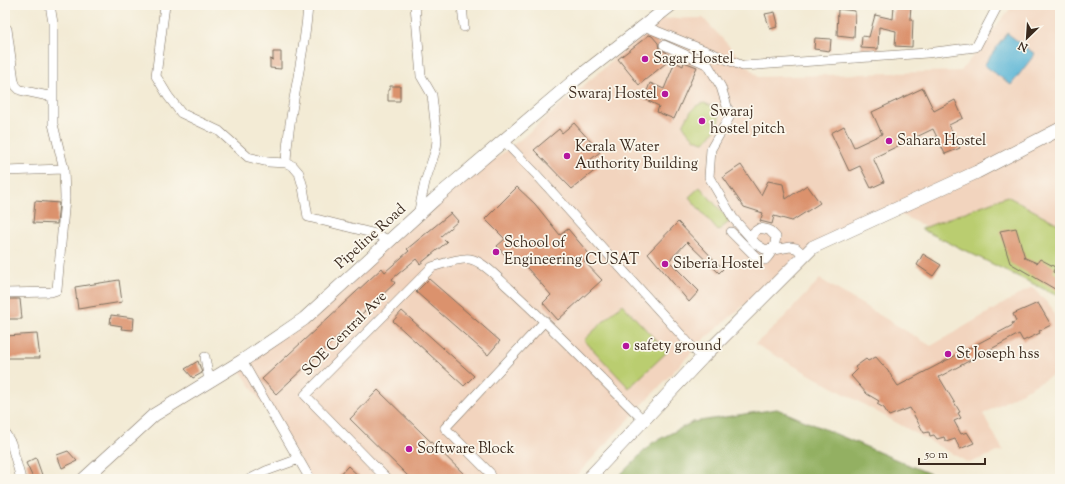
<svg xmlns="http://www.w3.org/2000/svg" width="1065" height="484" viewBox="0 0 1065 484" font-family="'Sorts Mill Goudy',serif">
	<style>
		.built { fill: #f2d4be }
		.green { fill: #bacd70; stroke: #7a7c47 }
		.forest { fill: #93b062; stroke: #676d40 }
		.water { fill: #57b4d5; stroke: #496f7a }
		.building { fill: #db926d }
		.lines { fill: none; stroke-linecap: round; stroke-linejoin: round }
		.street-casing { stroke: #7b6e5e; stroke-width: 10 }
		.secondary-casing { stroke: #7b6e5e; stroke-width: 14 }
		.street { stroke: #fff; stroke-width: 9 }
		.secondary { stroke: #fff; stroke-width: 13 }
		.poi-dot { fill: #b5179e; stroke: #fbf7ec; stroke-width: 1.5 }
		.labels { text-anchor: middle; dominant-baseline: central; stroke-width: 3.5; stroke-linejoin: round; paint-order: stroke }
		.poi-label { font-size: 15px; fill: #3b2a1e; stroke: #fbf7ec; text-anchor: start }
		.street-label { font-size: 15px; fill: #3b2a1e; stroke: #fbf7ec }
	</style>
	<rect width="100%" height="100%" fill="#fbf7ec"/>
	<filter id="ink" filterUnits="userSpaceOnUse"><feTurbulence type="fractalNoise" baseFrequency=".025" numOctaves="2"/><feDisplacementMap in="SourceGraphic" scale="8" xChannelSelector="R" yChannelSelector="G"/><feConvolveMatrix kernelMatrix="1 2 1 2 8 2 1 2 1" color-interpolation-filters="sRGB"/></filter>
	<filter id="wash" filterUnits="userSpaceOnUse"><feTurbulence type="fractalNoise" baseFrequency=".012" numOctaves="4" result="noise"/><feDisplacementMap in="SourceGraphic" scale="16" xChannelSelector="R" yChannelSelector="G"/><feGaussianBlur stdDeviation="0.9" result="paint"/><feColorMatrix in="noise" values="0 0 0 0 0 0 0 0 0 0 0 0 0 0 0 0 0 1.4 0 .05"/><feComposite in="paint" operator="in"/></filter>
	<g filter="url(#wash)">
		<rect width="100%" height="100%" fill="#f3ebd5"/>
		<path class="built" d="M1013,5H1060V295L894,211L804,255L703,340L573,479H312L240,370L445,197L521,139L603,69L652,19L703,18L758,77L961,71Z
			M820,279L931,346L1032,287L1052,308L1060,331V371L983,414L1003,450L969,463L755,344L776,326Z"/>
		<path class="green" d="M704,103L719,109C722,121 713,135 704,142C694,141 688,133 683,125C689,115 692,105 704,103Z
			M700,187L730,221L718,231L689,197Z
			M1007,196L1060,225V297L921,229Z
			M622,304L667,352L629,388L584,340Z"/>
		<path class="forest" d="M777,409L942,479H616L652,443L693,422Z"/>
		<path class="water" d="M1007,33L1035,54L1011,85L984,65Z"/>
		<g id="blocks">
			<path class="building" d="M894,5H911L910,19H913L912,47L895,46L896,31L879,27L878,49L861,48L862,36L869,37L875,15L893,19Z
				M838,9L855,11L854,38L837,36Z
				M775,12L778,24L776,25L777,27L770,29L765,14Z
				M649,35L652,36L658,43L659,49L666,52L671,59L639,85L618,59Z
				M815,38L831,39L830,51L814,49Z
				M273,52H281V69L270,68V59L273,60Z
				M675,62L683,66L684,62L697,67L674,119L657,112L659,106L644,99L650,83L664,89Z
				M390,86H400V101H388V90H390Z
				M923,88L934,111L955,100L963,118L949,125L960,148L945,154L933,129L873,158L884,182L871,188L860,166L849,171L831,133L844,126L854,147L882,134L872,112Z
				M574,123L600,152L590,160L598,168L572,189L534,150L559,129L562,133Z
				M741,165L761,195L768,181L783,184L786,199L807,185L820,203L792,221L774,216L772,224L760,221L763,213L744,207L723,177Z
				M517,187L535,204L560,235L568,229L590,255L584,261L602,280L558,320L543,303L551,295L520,260L514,265L497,246L505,239L485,219Z
				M35,201L59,203L57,224L33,223Z
				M451,213L458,221L441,236L447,242L420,264L416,259L392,279L395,283L276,394L262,379L382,268L385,272L409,251L407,249Z
				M678,222L723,269L719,273L687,242L669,261L699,291L689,302L648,253Z
				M1016,228L1025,258L1037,263L1040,259L1055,267L1053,272L1060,276V292L1010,263L1000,231Z
				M923,254L941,265L933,276L917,265Z
				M429,279L500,341L488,355L416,292Z
				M119,280L122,302L78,309L75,287Z
				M5,299H20L22,319H5Z
				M1038,303L1051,325L1039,331L1040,333L1023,341L1019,334L939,377L960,412L958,413L961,418L954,421L961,434L967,432L974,443L960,449L955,439L946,442L944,437L937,439L934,435L930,436L929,432L924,433L910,408L889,416L884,408L877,404L879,401L867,394L851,376L857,370L855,367L866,359L868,361L876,357L888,371L898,386L1013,325L1012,323L1016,321L1013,314Z
				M402,311L474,376L464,386L393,321Z
				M111,315L134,318L133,330L121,329L122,326L110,324Z
				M37,334L40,358H5V336Z
				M198,361L202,373L193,378L185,369Z
				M378,390L469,479H411L350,419Z
				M68,451L77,461L62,468L57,455Z
				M36,458L42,475L33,478L26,463Z
				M348,466L362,479H336Z"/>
		</g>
	</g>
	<g filter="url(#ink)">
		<use href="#blocks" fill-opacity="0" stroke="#7b6e5e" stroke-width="1"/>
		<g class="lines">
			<g class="street-casing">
				<path id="street" d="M50,5L53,23V97
					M165,5L156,76L168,96L181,113L219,131L248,157L268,162L286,163L293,166L299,173L303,187L308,217L376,234L390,241
					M415,5L421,76L432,95L437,140L436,149L425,182L418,215
					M462,5L464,27
					M644,26L743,66L927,53L976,47L998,5
					M664,45L708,65L721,87L730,116L711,149L709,177L733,218L756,244L764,249L773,250L790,247L796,248L804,255
					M504,141L535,173L702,358
					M286,163C288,110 305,58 308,5
					M5,171L64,169
					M731,232L758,259L765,260C772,253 775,247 776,237L769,230L760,228L754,232L751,239
					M5,293L51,292L57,290L65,198L64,169L53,124V97L20,90L16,86L14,81L7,29
					M205,357L209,381
					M242,361L310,479
					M5,433L11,443L21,479
					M250,479L266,471L299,459
					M387,479L305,395L432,267C442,264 461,257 470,259C483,261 500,280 509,288C556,331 599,376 644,421
					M492,479L490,473L445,428L545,321"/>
			</g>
			<g class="secondary-casing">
				<path id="secondary" d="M84,479L154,415L242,361L304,319L435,199L575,80L671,5
					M588,479L702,358L813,247L977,172L1060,129"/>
			</g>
			<use href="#street" class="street"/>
			<use href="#secondary" class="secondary"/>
		</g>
	</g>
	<g class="poi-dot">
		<circle cx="645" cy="59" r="4"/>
		<circle cx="665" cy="94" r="4"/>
		<circle cx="702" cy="121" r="4"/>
		<circle cx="889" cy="141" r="4"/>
		<circle cx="567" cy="156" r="4"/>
		<circle cx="496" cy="252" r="4"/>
		<circle cx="665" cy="264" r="4"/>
		<circle cx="626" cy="346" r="4"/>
		<circle cx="948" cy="354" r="4"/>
		<circle cx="409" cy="449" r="4"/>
	</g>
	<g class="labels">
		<g class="poi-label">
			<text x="653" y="59">Sagar Hostel</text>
			<text x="657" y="94" text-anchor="end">Swaraj Hostel</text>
			<text x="710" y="112">Swaraj<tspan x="710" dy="17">hostel pitch</tspan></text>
			<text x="897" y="141">Sahara Hostel</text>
			<text x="575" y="147">Kerala Water<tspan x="575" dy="17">Authority Building</tspan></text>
			<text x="504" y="243">School of<tspan x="504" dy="17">Engineering CUSAT</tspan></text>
			<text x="673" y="264">Siberia Hostel</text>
			<text x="634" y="346">safety ground</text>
			<text x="956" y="354">St Joseph hss</text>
			<text x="417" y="449">Software Block</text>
		</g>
		<g class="street-label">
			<text transform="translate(371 237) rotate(-42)">Pipeline Road</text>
			<text transform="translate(345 334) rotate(-45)">SOE Central Ave</text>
		</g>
	</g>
	<rect width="1065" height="484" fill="none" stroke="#fbf7ec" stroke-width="20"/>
	<g transform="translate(1027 38) rotate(205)" stroke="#fbf7ec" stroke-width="3" paint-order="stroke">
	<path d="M0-3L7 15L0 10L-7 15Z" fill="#3b2a1e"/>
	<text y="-6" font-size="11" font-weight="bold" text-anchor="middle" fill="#3b2a1e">N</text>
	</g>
	<path d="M919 458v6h66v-6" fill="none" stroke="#3b2a1e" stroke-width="2"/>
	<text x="925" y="458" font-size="12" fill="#3b2a1e" stroke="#fbf7ec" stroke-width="3" paint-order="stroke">50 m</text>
</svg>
